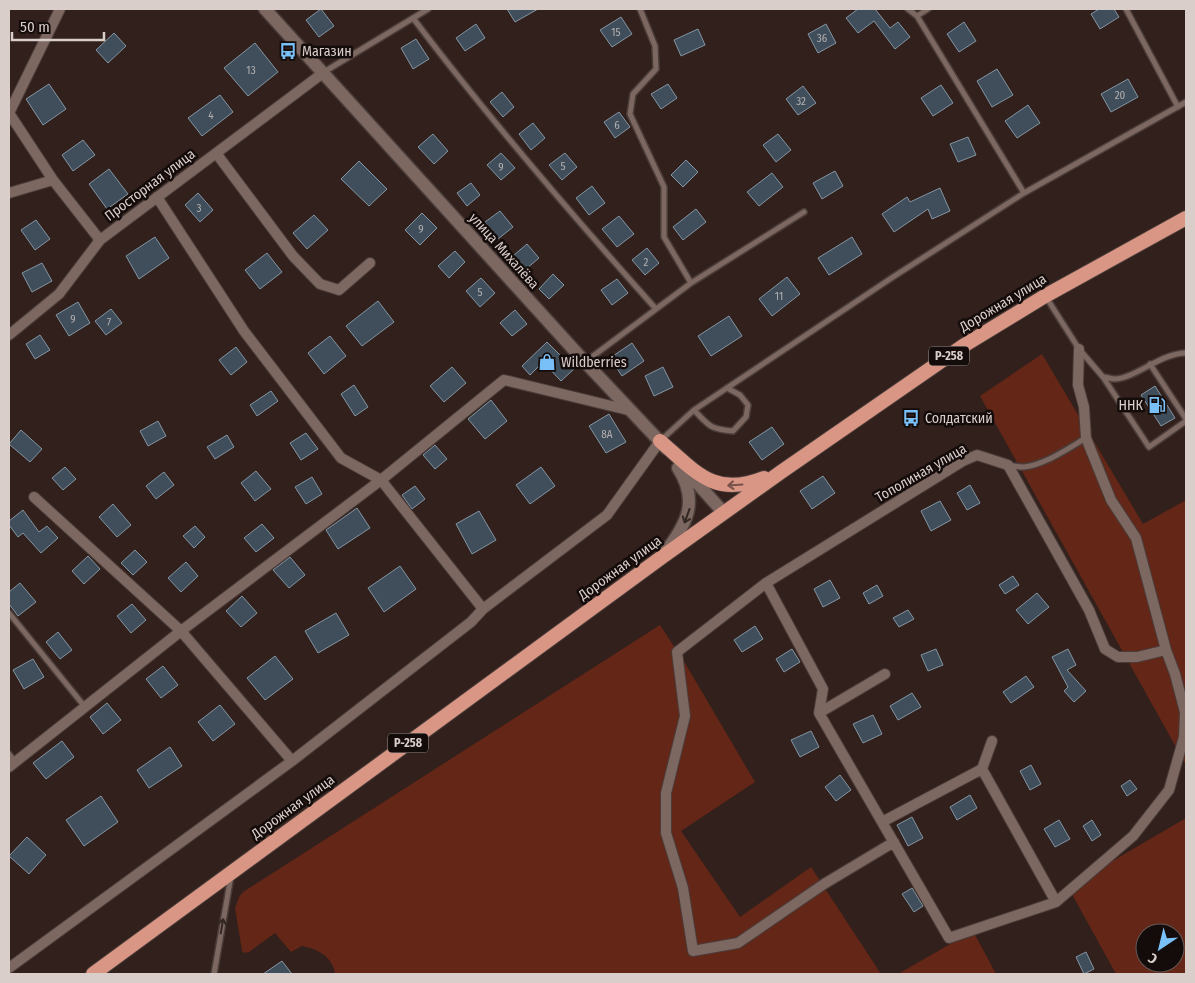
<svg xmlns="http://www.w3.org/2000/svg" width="1195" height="983" viewBox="0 0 1195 983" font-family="'Fira Sans Condensed',sans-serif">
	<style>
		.green { fill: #632617; fill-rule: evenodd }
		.building { fill: #3f4e5a; stroke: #8495a3 }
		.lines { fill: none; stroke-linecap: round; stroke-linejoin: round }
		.service-casing { stroke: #4a3c39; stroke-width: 8 }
		.minor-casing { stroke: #4a3c39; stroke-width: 12 }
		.tertiary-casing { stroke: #4a3c39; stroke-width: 15 }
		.trunk-casing { stroke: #4a3c39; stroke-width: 16 }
		.service { stroke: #7c6761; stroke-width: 5 }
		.minor { stroke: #7c6761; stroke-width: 10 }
		.tertiary { stroke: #7c6761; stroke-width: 12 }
		.trunk { stroke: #da9685; stroke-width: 14 }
		.oneway { stroke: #775148 }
		.oneway2 { stroke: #332724 }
		.labels { text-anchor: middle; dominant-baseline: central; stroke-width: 5; stroke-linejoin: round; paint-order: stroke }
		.number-label { font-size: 11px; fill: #b3aeaf }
		.shield { fill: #140c0a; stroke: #9f9491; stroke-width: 1 }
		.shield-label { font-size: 12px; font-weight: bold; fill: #dacecb }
		.poi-label { font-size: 14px; fill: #dacecb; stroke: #140c0a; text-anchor: start }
		.street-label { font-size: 14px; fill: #dacecb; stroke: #140c0a }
	</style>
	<rect width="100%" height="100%" fill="#31201b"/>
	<path class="green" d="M1042,354L1143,524L1186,500V765L980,396Z
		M660,625L685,663L755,782L681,831L740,917L811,867L881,974H335C333,957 318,949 302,946L291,952L275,933L249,952L244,953L242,951L235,908L239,897L243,892Z
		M1186,818V974H1116L1068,887ZM1145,933H1175V963H1145Z
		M973,931L996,974H898Z"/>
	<path class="building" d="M321,9L334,26L319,37L306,20Z
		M507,9H538L515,22Z
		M858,9H875L890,28L898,22L910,37L895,49L874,21L858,33L846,18Z
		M1099,9H1114L1119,17L1100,29L1091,14Z
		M621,17L632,34L612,47L600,30Z
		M964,22L976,41L959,52L947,34Z
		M476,24L485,38L465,51L456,38Z
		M826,24L836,43L818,53L808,34Z
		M698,29L705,45L681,56L674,40Z
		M114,33L126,46L108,63L96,50Z
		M416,39L429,59L413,69L401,48Z
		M255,43L278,72L248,96L224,68Z
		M997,69L1013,95L992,107L977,81Z
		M1128,79L1138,97L1111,112L1101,94Z
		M49,84L66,109L43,125L26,99Z
		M668,84L677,98L661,109L651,94Z
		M941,85L953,103L933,116L921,98Z
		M803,86L816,103L798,115L786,99Z
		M502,92L514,107L503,117L490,102Z
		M220,95L233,112L202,136L188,118Z
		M1028,105L1040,123L1017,138L1005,121Z
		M619,112L630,127L615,138L604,122Z
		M533,123L545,138L531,150L519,134Z
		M433,134L448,151L434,164L418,147Z
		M778,134L791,150L776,162L763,145Z
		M968,137L976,155L958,162L950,144Z
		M83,140L95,155L73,171L62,155Z
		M501,153L515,168L501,180L487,165Z
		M565,153L577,167L562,180L549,165Z
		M686,160L698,172L683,187L671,175Z
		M359,161L387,189L369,206L341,179Z
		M109,169L128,194L107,209L89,184Z
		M835,171L843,186L822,199L813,183Z
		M772,173L783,187L759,206L747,192Z
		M471,183L480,195L467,206L457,193Z
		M592,186L605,203L589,215L576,198Z
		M940,188L950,211L932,219L928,209L894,232L882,214L907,197L910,202Z
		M198,193L213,210L200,222L185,205Z
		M696,209L706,222L683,240L673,227Z
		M500,211L513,227L498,239L485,222Z
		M422,213L437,228L420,245L405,230Z
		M314,215L328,230L307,249L293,233Z
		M619,216L634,234L617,247L602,229Z
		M36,220L50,239L35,250L21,230Z
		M155,237L169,258L139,279L126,256Z
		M852,237L862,254L829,275L818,258Z
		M527,244L539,258L526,269L514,255Z
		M647,248L659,263L645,275L632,260Z
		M455,251L465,262L449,278L438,266Z
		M267,253L282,272L260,289L245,270Z
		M42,263L52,281L32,292L22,273Z
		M553,274L564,285L549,299L539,289Z
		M787,277L800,294L772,316L759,299Z
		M481,278L495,293L480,307L466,291Z
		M617,279L628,293L612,305L601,290Z
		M378,301L394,322L362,346L346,326Z
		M78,302L90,323L69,336L56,315Z
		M111,309L122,323L106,335L95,321Z
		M515,310L527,324L512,336L500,323Z
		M729,316L742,336L711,356L698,336Z
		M40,335L50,350L35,359L26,344Z
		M330,336L346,356L324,374L308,353Z
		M547,342L574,369L561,381L543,362L530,375L522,366Z
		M632,343L644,361L622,376L610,358Z
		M236,347L247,362L231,375L219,360Z
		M452,367L466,383L444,402L430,386Z
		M663,367L673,387L654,396L645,376Z
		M354,385L368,407L355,416L341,394Z
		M1155,386L1175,418L1161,426L1141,395Z
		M271,391L278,401L257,416L250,405Z
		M491,400L507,421L485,439L468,419Z
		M609,414L626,442L606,453L589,426Z
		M158,421L166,436L148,446L140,431Z
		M772,427L784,444L762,460L749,442Z
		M21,430L42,449L30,462L9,444Z
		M306,433L318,449L301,460L290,443Z
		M227,435L234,447L215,459L207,447Z
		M435,445L447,459L435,469L423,455Z
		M65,467L76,479L63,490L52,478Z
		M541,467L555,486L530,504L516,485Z
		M256,471L271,489L255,501L241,483Z
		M164,472L174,485L156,499L146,486Z
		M823,476L835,493L812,509L800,491Z
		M312,477L322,494L306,504L295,487Z
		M970,485L980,503L967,510L957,493Z
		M415,486L425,499L412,509L402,495Z
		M940,501L951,520L931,531L921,511Z
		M113,504L131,525L117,537L99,517Z
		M357,508L370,528L338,549L326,530Z
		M23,510L39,532L47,526L58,538L41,553L23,533L18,537L9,525V521Z
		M479,511L496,540L472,554L456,524Z
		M262,524L274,538L256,552L244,538Z
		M195,526L205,537L194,548L183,536Z
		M135,550L147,562L133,575L121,563Z
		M88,556L100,569L84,584L72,571Z
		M290,557L305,575L289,588L273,570Z
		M186,562L198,576L181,592L168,578Z
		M400,566L416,589L384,612L368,588Z
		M1013,576L1019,585L1005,594L999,585Z
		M830,580L840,598L823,607L814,589Z
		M20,583L36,602L18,616L9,604V592Z
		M877,585L883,596L869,604L863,593Z
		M1037,593L1049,607L1028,624L1016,610Z
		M242,596L257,613L241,627L226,611Z
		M132,604L146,620L131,633L117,616Z
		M908,610L914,619L899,627L893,618Z
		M336,613L349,635L318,653L305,631Z
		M755,626L763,639L742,652L734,640Z
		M58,632L72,650L60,659L46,642Z
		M792,649L800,662L784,672L776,659Z
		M936,649L943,665L928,671L921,655Z
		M1068,649L1076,665L1067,670L1086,691L1074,702L1064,691L1068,687L1052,657Z
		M275,656L293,679L265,700L247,678Z
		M33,659L44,677L24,689L13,670Z
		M163,666L178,685L161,698L146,679Z
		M1026,676L1034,687L1011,703L1003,692Z
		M912,693L921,707L898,720L890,706Z
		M107,703L121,720L103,734L90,717Z
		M220,705L235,724L213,741L198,722Z
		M873,715L882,734L863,743L853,724Z
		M811,731L819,747L800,757L791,740Z
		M62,741L74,757L46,779L33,763Z
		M170,747L182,766L149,788L137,770Z
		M1031,765L1041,784L1030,790L1020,771Z
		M840,775L851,790L836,801L825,787Z
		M1130,780L1137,789L1127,796L1121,786Z
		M970,795L977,808L957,820L950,807Z
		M101,796L118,822L84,846L66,820Z
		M912,817L923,838L908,846L897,825Z
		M1059,820L1070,839L1055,847L1044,829Z
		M1092,820L1101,835L1092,841L1083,826Z
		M27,837L46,855L29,874L9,856Z
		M912,888L923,906L914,912L902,894Z
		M1086,952L1094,969L1084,974L1076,957Z
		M282,961L292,974H263Z"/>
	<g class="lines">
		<g class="service-casing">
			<path id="service" d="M640,9L655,46L656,69L633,94L630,114L664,187V237L691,283
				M908,9L917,16
				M928,9L917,16L1024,193
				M1126,9L1178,107
				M413,18C489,119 572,215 656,309
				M324,72L428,9
				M1046,297L1079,349L1103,377L1149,447L1186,421
				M585,362L691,283L804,212
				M1150,364L1186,419
				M1103,377C1107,377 1111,379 1115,379C1136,378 1161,353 1186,353
				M694,410C709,426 710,429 733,431L746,417L748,405L740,395L727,388
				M660,441L694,410L893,277L1024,193L1186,102
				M1008,465C1013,466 1019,467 1024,467C1046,464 1067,449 1086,438
				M9,613L85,707
				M9,754L15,762
				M214,974L231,876"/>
		</g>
		<g class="minor-casing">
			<path id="minor" d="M9,113L53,180L100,240
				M9,113L60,9
				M216,153L293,256L320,284L339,290L370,263
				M9,193L53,180
				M157,197L244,331L341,458L381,480L483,609
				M9,335L59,294L100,240L323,73
				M34,497L181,631L292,761
				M766,583L823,689L819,713L949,938L1056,902L1133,836L1169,790L1184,737L1185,712L1175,674L1166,650L1136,538L1111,500L1086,438L1084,407L1078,385L1079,349
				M819,713L885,674
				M9,767L181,631L381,480L504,380L628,410
				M982,769L1056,902
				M882,822L982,769L992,741
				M894,842L824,884L738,943L693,951L683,888L666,833V793L685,716L677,652L766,583L963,461L977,455L1008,465L1089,610L1105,649L1118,657H1137L1166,650
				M9,968L292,761L471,622L483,609L607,515L660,441"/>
		</g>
		<g class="tertiary-casing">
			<path id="tertiary" d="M265,9L585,362L666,448
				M681,465L723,512
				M664,554C686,525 700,502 678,468"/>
		</g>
		<g class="trunk-casing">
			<path id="trunk" d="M660,441C696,472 714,498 764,478
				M93,974L662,557L781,472L963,346L1045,296L1186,218"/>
		</g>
		<use href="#service" class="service"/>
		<use href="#minor" class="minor"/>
		<use href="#tertiary" class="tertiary"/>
		<use href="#trunk" class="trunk"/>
	</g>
	<defs><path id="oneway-shaft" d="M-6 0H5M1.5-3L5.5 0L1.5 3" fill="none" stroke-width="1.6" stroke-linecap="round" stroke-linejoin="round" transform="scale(1.25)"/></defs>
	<use class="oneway" href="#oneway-shaft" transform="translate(735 485) rotate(176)"/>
	<g class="oneway2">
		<use href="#oneway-shaft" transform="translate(687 516) rotate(110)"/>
		<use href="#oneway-shaft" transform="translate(222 926) rotate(-80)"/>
	</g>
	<defs>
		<g id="bus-bare" transform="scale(1.35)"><path d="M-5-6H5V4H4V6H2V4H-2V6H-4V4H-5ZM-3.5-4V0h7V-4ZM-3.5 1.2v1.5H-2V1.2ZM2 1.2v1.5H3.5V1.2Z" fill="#79bff8" stroke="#140c0a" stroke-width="2.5" paint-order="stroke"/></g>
		<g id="shop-bare" transform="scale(1.35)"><path d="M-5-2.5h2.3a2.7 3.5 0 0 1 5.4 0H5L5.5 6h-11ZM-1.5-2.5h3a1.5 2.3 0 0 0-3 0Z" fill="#79bff8" stroke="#140c0a" stroke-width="2.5" paint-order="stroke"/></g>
		<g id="fuel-bare" transform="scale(1.35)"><path d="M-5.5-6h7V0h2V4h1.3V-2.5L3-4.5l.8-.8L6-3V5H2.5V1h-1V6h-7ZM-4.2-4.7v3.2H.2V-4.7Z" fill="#79bff8" stroke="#140c0a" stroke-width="2.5" paint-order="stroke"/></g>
	</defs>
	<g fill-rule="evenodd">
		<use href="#bus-bare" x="288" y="51"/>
		<use href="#shop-bare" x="547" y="362"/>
		<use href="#fuel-bare" x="1157" y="405"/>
		<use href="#bus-bare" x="911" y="418"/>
	</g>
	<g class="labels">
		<g class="number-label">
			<text x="616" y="32">15</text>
			<text x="822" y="38">36</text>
			<text x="251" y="70">13</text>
			<text x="1120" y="95">20</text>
			<text x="801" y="101">32</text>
			<text x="211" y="115">4</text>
			<text x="617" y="125">6</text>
			<text x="563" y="166">5</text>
			<text x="501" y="167">9</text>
			<text x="199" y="208">3</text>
			<text x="421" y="229">9</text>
			<text x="646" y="262">2</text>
			<text x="480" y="292">5</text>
			<text x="779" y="296">11</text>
			<text x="73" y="319">9</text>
			<text x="109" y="322">7</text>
			<text x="607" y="434">8А</text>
		</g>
		<g class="shield">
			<rect x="929" y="346.5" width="40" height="19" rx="4"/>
			<rect x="388" y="733.5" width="40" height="19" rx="4"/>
		</g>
		<g class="shield-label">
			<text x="949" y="356">Р-258</text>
			<text x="408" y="743">Р-258</text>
		</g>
		<g class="poi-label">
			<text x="302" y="51">Магазин</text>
			<text x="561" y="362">Wildberries</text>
			<text x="1143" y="405" text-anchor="end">ННК</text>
			<text x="925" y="418">Солдатский</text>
		</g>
		<g class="street-label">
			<text transform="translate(150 185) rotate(-37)">Просторная улица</text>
			<text transform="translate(504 251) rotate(48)">улица Михалёва</text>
			<text transform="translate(1003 303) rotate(-31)">Дорожная улица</text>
			<text transform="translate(921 473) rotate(-30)">Тополиная улица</text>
			<text transform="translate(620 568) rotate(-36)">Дорожная улица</text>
			<text transform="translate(293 807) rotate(-36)">Дорожная улица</text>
		</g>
	</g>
	<rect width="1195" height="983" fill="none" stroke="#dacecb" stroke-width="20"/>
	<g transform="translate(1160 948) rotate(215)"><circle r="24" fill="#140c0a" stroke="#635a57"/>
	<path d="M0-4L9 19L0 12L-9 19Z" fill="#79bff8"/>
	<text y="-8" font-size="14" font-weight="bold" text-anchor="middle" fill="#dacecb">С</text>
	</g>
	<path d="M12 32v8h92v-8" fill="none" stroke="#dacecb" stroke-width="2.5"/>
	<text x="20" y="32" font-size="15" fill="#dacecb" stroke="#140c0a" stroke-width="4" paint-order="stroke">50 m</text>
</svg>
